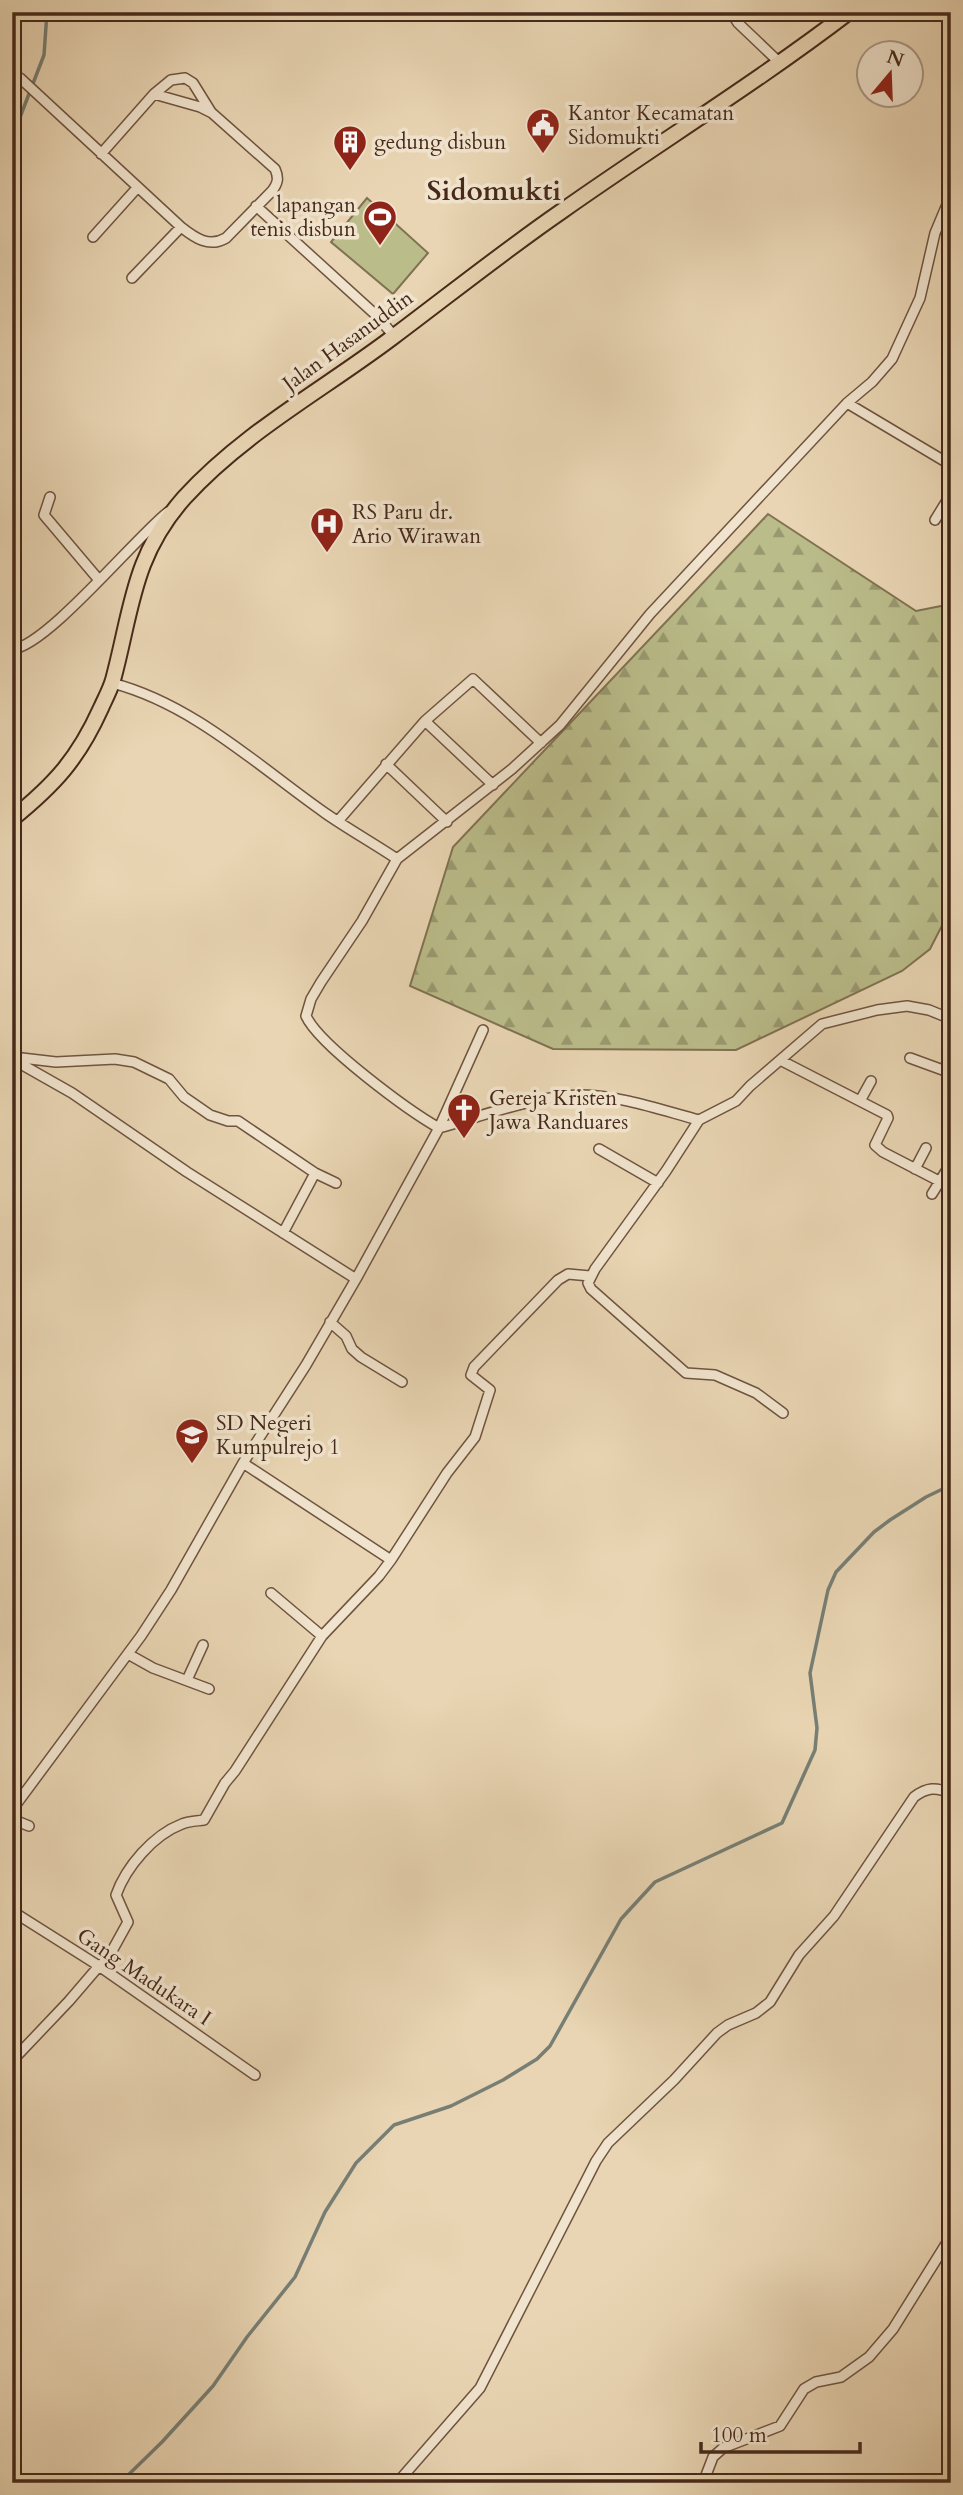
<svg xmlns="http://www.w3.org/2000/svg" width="963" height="2495" viewBox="0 0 963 2495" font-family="Cardo,serif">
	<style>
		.grass { fill: #babc8a; stroke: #807252; stroke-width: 2 }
		.forest { fill: url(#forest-firs); stroke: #807252; stroke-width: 2 }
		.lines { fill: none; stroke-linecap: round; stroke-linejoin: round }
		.stream { stroke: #777f75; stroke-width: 3.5 }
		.minor-casing { stroke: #6f5440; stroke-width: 12 }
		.primary-casing { stroke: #46291a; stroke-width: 18 }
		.minor { stroke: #f1e4ce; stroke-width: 9 }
		.primary { stroke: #e9d5b3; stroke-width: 14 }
		.labels { text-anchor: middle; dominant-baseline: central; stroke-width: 7; stroke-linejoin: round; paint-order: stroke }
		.poi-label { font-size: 21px; fill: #46291a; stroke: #f1e4ce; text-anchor: start }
		.street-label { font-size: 21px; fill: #46291a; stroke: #f1e4ce }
		.district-label { font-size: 28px; font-weight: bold; fill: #46291a; stroke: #f1e4ce }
	</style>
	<defs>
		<pattern id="forest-firs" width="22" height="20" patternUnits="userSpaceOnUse" patternTransform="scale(1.75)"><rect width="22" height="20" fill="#babc8a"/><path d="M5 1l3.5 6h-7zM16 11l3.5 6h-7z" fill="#999970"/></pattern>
	</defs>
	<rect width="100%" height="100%" fill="#e9d5b3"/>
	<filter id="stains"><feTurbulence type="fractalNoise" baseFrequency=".00286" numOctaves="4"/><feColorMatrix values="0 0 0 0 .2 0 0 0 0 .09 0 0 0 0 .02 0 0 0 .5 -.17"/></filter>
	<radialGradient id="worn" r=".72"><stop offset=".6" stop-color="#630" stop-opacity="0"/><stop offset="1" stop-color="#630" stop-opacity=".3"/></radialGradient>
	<path class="grass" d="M367,198L428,253L393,294L331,242Z"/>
	<path class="forest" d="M768,514L916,611L951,604V908L930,949L902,971L736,1050L553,1049L410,986L453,847Z"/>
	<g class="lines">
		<path class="stream" d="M12,138L44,55L47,12
			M12,230L19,253L12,294
			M120,2483L162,2442L213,2386L247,2337L295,2277L325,2212L356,2163L394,2125L451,2106L503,2080L537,2059L550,2046L621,1919L655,1882L782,1823L815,1750L817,1728L810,1673L828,1590L836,1572L874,1532L890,1520L926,1497L951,1485"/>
		<g class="minor-casing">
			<path id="minor" d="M731,12L738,23L781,64
				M12,74L20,78L181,227C195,238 209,248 226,238L272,191C278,183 279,178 275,169L212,113L200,107L154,94
				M101,154L154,94L171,80L185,78L193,83L211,112
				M951,195L935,233L920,298L892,359L872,382L847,403L650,614L560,725L512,769L397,859L362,921L321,982L311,999L306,1016C319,1045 409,1111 439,1128C483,1116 537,1095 582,1095C622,1096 661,1110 699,1120L736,1101L750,1086L822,1024L877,1010L907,1006L929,1010L951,1019
				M256,206L377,316L394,336
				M93,237L137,188
				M132,278L181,227
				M847,403L951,465
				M50,497L44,515L99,580
				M935,520L951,494
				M12,649C45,648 136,537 168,512
				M112,683C193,704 258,766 325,813C348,829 373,843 397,859
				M425,721L493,785
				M386,764L447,822
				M338,821L425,721L473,679L541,743
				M13,1057L56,1062L115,1059L134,1062L169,1079L184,1097L210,1115L228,1121H238L315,1173
				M910,1058L951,1073
				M12,1059L72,1093L187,1172L356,1279L306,1365L243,1463L171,1590L141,1636L12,1810
				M782,1061L887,1115L888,1118L875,1145L883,1152L939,1181
				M860,1101L871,1081
				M699,1120L666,1171L595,1269L588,1283L591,1289L686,1373L715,1375L756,1393L783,1413
				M599,1149L658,1183
				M915,1169L926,1148
				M932,1194L951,1163
				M283,1233L315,1173L336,1183
				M356,1279L439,1128L483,1030
				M330,1322L346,1336L352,1349L361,1357L402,1382
				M391,1560L447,1473L475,1437L490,1390L471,1375L474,1367L558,1280L568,1274L590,1276
				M271,1593L322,1636
				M128,1654L153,1668L209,1689
				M187,1680L203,1645
				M12,1819L29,1826
				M12,1911L99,1966L255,2075
				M12,2061L69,2001L99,1966L107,1960L128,1922L116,1895C126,1867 153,1835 182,1824C189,1821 197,1821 204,1820L225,1783L235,1771L322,1636L379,1576L391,1560L243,1463
				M397,2483L480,2388L596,2161L608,2143L674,2080L717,2033L728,2025L756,2013L770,2002L799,1955L834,1916L914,1797C927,1787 936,1787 951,1793
				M703,2483L713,2457L723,2448L780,2426L804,2389L816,2382L841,2377L869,2357L893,2329L951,2236"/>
		</g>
		<g class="primary-casing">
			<path id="primary" d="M12,819C55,784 78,759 101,708C105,699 110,690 113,680C132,610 132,557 184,498C244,432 323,390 393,337C449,295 504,251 562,211C657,144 756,83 849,12"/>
		</g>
		<use href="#minor" class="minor"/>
		<use href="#primary" class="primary"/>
	</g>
	<defs>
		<g id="civic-pin" transform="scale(1.75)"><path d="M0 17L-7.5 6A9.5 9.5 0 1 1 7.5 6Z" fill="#8f2418" stroke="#f1e4ce"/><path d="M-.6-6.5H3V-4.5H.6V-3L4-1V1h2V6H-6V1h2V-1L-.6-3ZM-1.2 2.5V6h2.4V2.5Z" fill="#fff"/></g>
		<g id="building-pin" transform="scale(1.75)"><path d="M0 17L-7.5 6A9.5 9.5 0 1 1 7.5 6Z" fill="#8f2418" stroke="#f1e4ce"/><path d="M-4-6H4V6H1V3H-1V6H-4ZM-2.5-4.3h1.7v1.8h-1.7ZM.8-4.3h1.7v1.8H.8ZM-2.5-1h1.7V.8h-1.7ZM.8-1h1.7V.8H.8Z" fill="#fff"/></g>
		<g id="stadium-pin" transform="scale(1.75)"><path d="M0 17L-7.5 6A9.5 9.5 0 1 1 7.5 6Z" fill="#8f2418" stroke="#f1e4ce"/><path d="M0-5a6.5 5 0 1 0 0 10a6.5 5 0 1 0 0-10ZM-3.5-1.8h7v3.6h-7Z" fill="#fff"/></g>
		<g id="hospital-pin" transform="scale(1.75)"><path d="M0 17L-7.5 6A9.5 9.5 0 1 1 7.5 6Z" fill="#8f2418" stroke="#f1e4ce"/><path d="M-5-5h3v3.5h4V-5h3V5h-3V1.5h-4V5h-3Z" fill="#fff"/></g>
		<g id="church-pin" transform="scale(1.75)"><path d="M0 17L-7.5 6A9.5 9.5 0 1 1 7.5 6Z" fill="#8f2418" stroke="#f1e4ce"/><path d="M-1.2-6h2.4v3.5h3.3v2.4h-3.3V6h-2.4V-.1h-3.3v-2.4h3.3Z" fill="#fff"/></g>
		<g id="school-pin" transform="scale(1.75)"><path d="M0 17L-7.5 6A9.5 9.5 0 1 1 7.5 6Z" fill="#8f2418" stroke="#f1e4ce"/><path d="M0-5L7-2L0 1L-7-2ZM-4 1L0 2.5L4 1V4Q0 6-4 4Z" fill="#fff"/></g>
	</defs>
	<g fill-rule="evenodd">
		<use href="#civic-pin" x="543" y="125"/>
		<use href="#building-pin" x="350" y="142"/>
		<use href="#stadium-pin" x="380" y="217"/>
		<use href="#hospital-pin" x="327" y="524"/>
		<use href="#church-pin" x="464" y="1110"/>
		<use href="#school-pin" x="192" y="1435"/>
	</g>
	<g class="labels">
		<g class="poi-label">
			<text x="568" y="113">Kantor Kecamatan<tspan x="568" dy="24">Sidomukti</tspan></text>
			<text x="374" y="142">gedung disbun</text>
			<text x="356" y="205" text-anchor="end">lapangan<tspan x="356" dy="24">tenis disbun</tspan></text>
			<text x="352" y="512">RS Paru dr.<tspan x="352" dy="24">Ario Wirawan</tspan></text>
			<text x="489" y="1098">Gereja Kristen<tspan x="489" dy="24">Jawa Randuares</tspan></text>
			<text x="216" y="1423">SD Negeri<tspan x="216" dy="24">Kumpulrejo 1</tspan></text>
		</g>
		<g class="street-label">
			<text transform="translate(348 341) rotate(-36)">Jalan Hasanuddin</text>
			<text transform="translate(144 1977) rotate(34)">Gang Madukara I</text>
		</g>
		<g class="district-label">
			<text x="494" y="191">Sidomukti</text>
		</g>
	</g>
	<rect width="963" height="2495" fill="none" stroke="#e9d5b3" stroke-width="42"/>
	<rect x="14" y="14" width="935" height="2467" fill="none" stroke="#46291a" stroke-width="3.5"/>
	<rect x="21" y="21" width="921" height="2453" fill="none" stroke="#46291a" stroke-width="2"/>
	<g transform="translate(890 74) rotate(19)"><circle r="33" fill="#f1e4ce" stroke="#ad9986" stroke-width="2"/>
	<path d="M0-5L12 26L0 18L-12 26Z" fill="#8f2418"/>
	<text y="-10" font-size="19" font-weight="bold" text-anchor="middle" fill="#46291a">N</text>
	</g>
	<path d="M701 2442v10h159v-10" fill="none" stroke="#46291a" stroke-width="3.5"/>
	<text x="711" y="2442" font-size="21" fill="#46291a" stroke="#f1e4ce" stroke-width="5" paint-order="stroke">100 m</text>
	<rect width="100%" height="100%" filter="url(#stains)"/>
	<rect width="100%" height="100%" fill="url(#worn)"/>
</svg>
